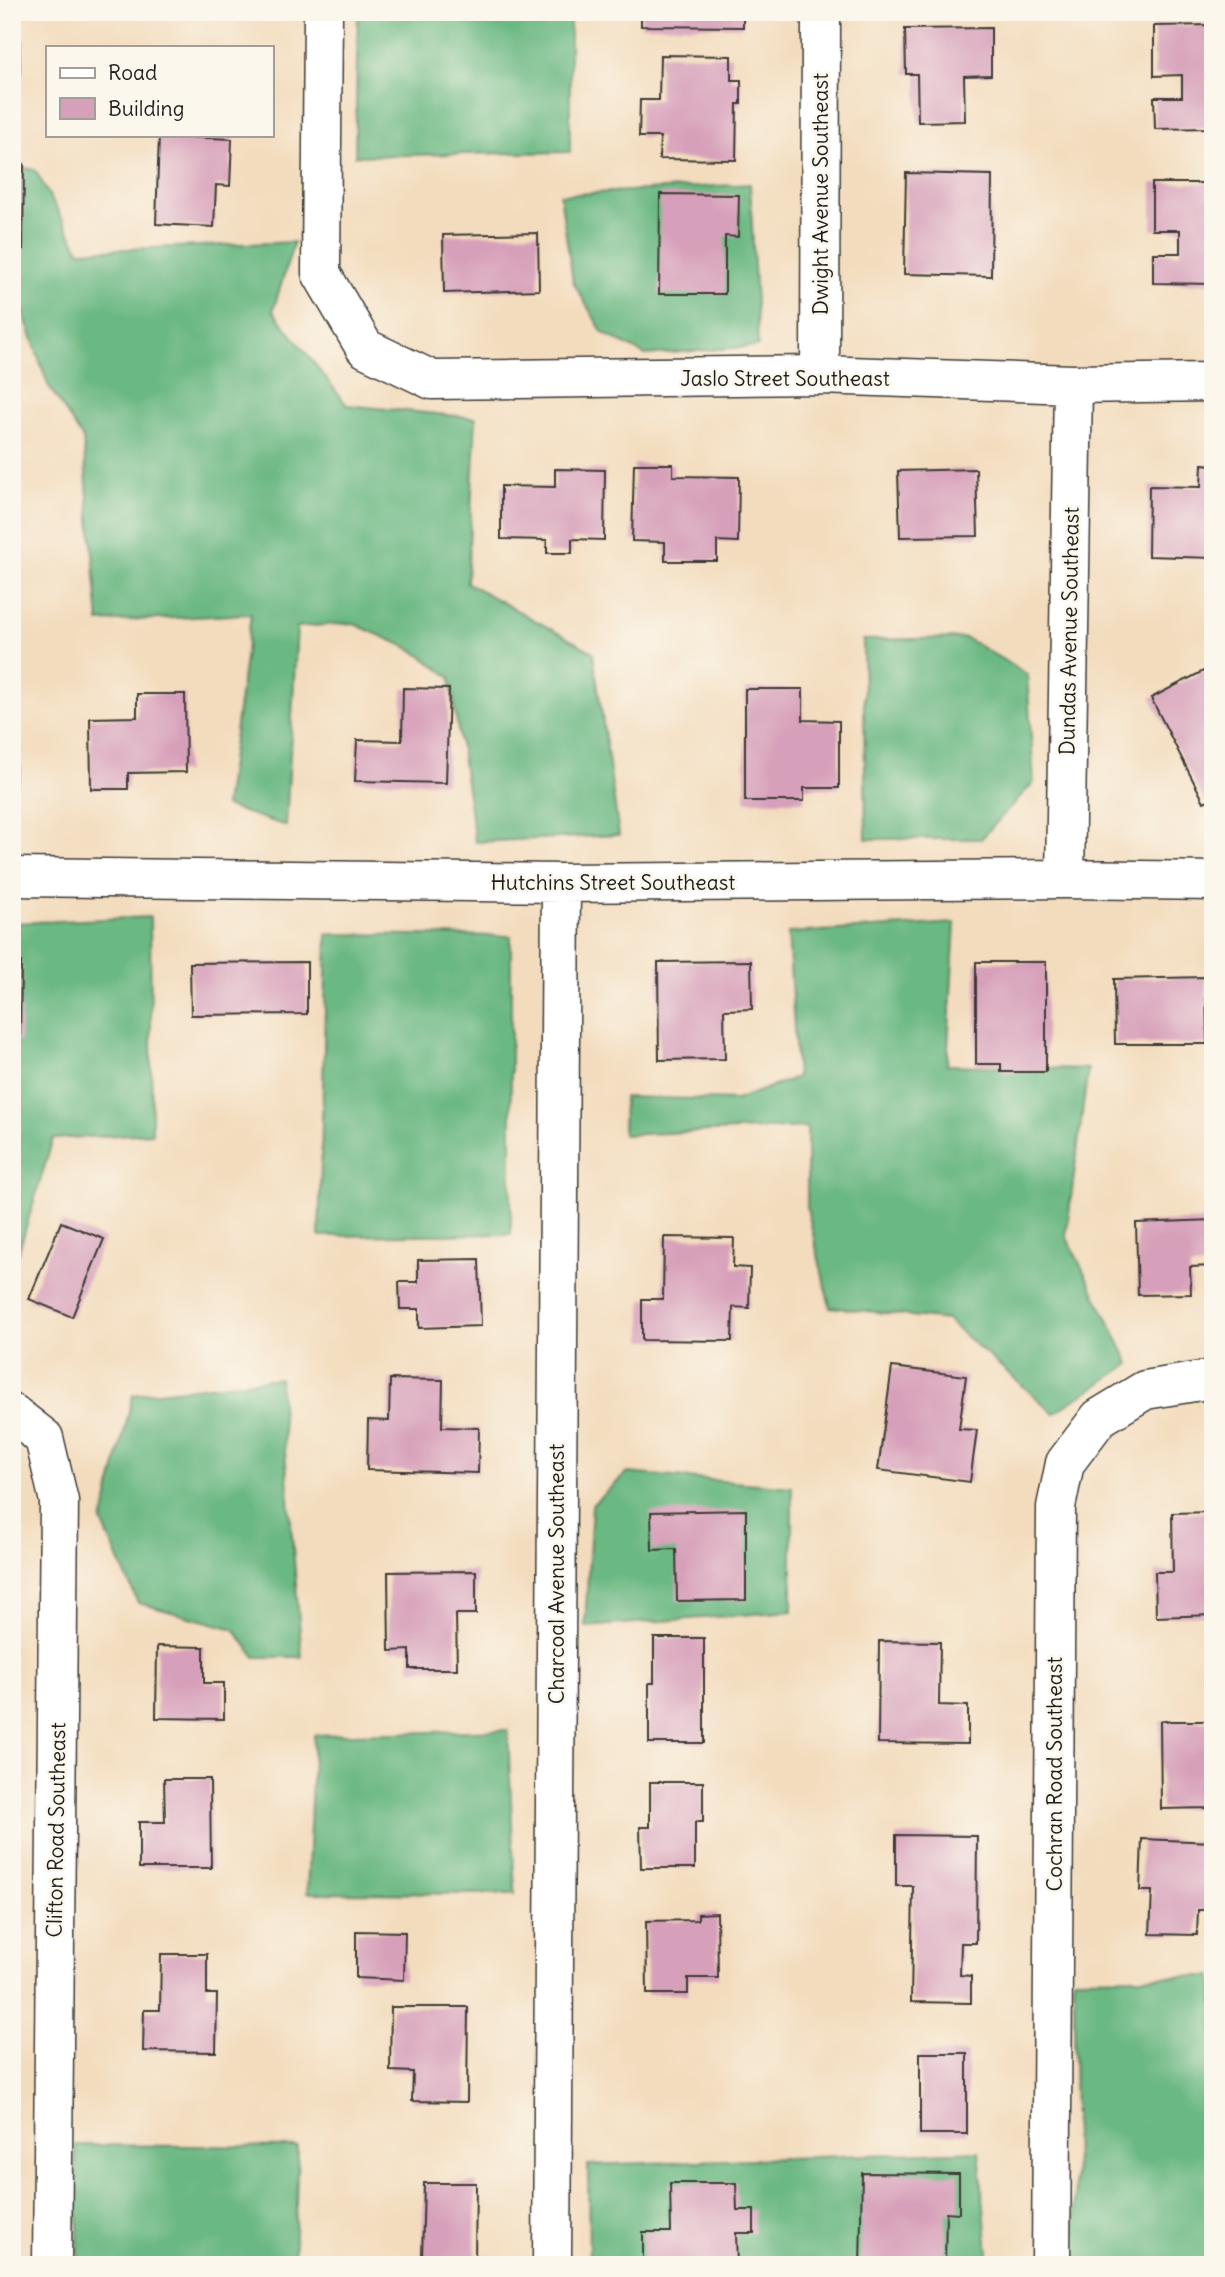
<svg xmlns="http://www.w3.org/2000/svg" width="1225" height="2277" viewBox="0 0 1225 2277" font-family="Delius,sans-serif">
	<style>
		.forest { fill: #6ab882; stroke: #436a4f; stroke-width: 2 }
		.building { fill: #d7a0ba }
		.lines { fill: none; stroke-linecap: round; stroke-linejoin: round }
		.street-casing { stroke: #3c3934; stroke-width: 41 }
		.street { stroke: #fff; stroke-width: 38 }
		.labels { text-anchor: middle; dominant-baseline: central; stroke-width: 5; stroke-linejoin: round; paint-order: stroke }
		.street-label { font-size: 21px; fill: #1c1c1c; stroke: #fbf7ec }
	</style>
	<rect width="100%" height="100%" fill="#fbf7ec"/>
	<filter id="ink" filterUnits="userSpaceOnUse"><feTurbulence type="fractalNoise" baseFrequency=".0143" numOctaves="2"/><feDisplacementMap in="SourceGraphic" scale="14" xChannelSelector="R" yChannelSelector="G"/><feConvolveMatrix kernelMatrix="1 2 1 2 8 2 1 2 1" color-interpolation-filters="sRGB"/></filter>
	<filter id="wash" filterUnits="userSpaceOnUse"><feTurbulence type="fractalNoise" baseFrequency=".00686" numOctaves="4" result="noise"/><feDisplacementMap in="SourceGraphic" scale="28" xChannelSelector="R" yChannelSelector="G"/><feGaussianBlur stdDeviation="1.57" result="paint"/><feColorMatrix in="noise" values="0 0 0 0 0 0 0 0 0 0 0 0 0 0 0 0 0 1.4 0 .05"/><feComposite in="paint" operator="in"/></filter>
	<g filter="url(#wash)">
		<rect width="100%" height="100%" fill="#f3dcbd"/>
		<path class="forest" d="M358,12H570V152L355,156Z
			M12,166L35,170L80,251L294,242L273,311L347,405L476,418L467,583L593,652L619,835L475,842L450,677L413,650L352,623L297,627L286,826L225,806L251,614L99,622L83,439L48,385L12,279Z
			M750,184L758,346L645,355L603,333L573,282L560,195Z
			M966,638L1027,674L1034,782L981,839H866L863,640Z
			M150,917L152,1133L53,1139L12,1273V923Z
			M955,923L947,1065L1088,1069L1066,1236L1130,1364L1054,1413L947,1320L830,1307L807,1208V1127L623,1135L624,1097L736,1100L797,1077L788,933Z
			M327,934L511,936V1234L319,1236Z
			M279,1378L302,1657H255L234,1629L138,1603L102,1522L133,1395Z
			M627,1473L792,1487V1611L585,1627L592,1505Z
			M508,1730L515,1894L307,1893L314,1735Z
			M1213,1976V2265H1075L1074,1978Z
			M75,2145L298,2147L294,2265H79Z
			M979,2151L989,2265H589L588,2165Z"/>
		<g id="blocks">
			<path class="building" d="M641,12H743V27L641,26Z
				M12,18H19L20,74H12Z
				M1213,25V128L1155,129L1154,97H1182V75L1154,76V26Z
				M991,28V75L964,76L965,121L918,122L917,74H906L905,29Z
				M660,55L731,56V80H741V104H737L736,160L659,159L660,137H639L640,100H659Z
				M159,136L232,139L230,186L216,185L214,227L156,224Z
				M12,164H24L23,250L12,249Z
				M906,173L992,175L991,276L904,274Z
				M1152,183H1213V284L1153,283V253H1180V230H1152Z
				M660,194L739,195L738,237L725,236V294H659Z
				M538,233L539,290L444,293L443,235Z
				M634,464H673V476L739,477L738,542L717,541V561H665V542L632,541Z
				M1202,464L1213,465V558L1148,556L1149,486L1201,487Z
				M555,469L605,470L604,540L572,539V553H547V540L501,539V486L555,487Z
				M976,469L978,536L900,537L898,471Z
				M1211,667L1213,671V798L1204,802L1151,698Z
				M12,686H17L15,794H12Z
				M403,688L449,689L446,783L355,781L357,740L402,741Z
				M745,689H803V720L839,721V788H804V801H745Z
				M137,694H185L186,772L128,773V789H91L90,718L137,717Z
				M751,961L752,1009L724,1010L725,1059L659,1060L658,962Z
				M12,962H21L20,1041H12Z
				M307,962V1014L191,1015L190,963Z
				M976,962H1046V1072H1001V1064H976Z
				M1206,977L1207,1044H1115L1114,979Z
				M1213,1220V1266L1190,1267L1191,1294L1138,1295L1136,1223Z
				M61,1222L104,1239L72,1317L29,1299Z
				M664,1237L734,1238L733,1267L750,1268L749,1308L733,1307L732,1341L642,1340V1299H663Z
				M479,1259L481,1326L419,1328V1309H400L399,1282H418V1260Z
				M892,1367L966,1376L959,1429L977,1430L970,1482L878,1470Z
				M390,1379L443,1380L442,1427L479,1428L478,1473L367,1470L368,1420L389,1421Z
				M746,1510V1600L677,1601L676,1549L652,1550L651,1512Z
				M1213,1512V1615L1156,1617L1155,1572H1173L1172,1513Z
				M476,1571V1614H456L457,1669H410V1650L389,1651L388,1572Z
				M654,1638H704V1743H649V1683H654Z
				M879,1641L940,1642L939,1705L968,1706V1744L878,1743Z
				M157,1646L204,1647V1683H224V1719L156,1718Z
				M1160,1721H1209L1210,1808L1161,1809Z
				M164,1779H210L211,1868H139V1822H165Z
				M650,1782H703V1822H695V1868H641L640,1827H650Z
				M896,1835L977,1836L976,1943H961L960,1975L971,1976V2003L911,2002L913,1886H896Z
				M1142,1839L1213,1842V1910H1198L1197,1935L1150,1934L1152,1891H1140Z
				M717,1913L718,1978H688V1994H647L646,1921L698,1920V1914Z
				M356,1931L405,1932L404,1980L356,1978Z
				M161,1954H207V1994H217L216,2052L143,2051L144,2010H160Z
				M391,2007H468L467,2102L412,2101L413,2072L390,2071Z
				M920,2053H967V2134H920Z
				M862,2173L959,2174V2213L946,2212L945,2265H860Z
				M424,2183H476L475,2260L422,2259Z
				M670,2183H736L737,2210H754V2233H736L737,2265H643V2232H671Z"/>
		</g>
	</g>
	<g filter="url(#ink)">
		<use href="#blocks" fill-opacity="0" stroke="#3c3934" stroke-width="2"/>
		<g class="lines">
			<g class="street-casing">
				<path id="street" d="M323,12L321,273L365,348L432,380L820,375L1073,384L1213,382
					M820,375L821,12
					M12,877L561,883L1065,879L1213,881
					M1065,879L1073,384
					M12,1413L44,1438L59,1501L52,2265
					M552,2265L561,883
					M1051,2265L1056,1507L1065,1463L1099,1418L1145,1390L1213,1379"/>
			</g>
			<use href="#street" class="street"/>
		</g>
	</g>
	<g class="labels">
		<g class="street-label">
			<text transform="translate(820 194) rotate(-90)">Dwight Avenue Southeast</text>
			<text x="785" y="378">Jaslo Street Southeast</text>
			<text transform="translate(1069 631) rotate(-89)">Dundas Avenue Southeast</text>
			<text x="613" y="882">Hutchins Street Southeast</text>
			<text transform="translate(556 1574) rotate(-90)">Charcoal Avenue Southeast</text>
			<text transform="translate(1054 1774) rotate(-90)">Cochran Road Southeast</text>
			<text transform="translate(56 1830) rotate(-89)">Clifton Road Southeast</text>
		</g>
	</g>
	<rect width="1225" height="2277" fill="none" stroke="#fbf7ec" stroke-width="42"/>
	<rect x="46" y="46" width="228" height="91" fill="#fbf7ec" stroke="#a29f99" stroke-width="2"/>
	<rect x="60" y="68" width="35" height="10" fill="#ffffff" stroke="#a29f99" stroke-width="2"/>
	<text x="108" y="80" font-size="21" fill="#1c1c1c">Road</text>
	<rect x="60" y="98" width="35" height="21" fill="#d7a0ba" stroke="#a29f99" stroke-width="2"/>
	<text x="108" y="116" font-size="21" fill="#1c1c1c">Building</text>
</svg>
